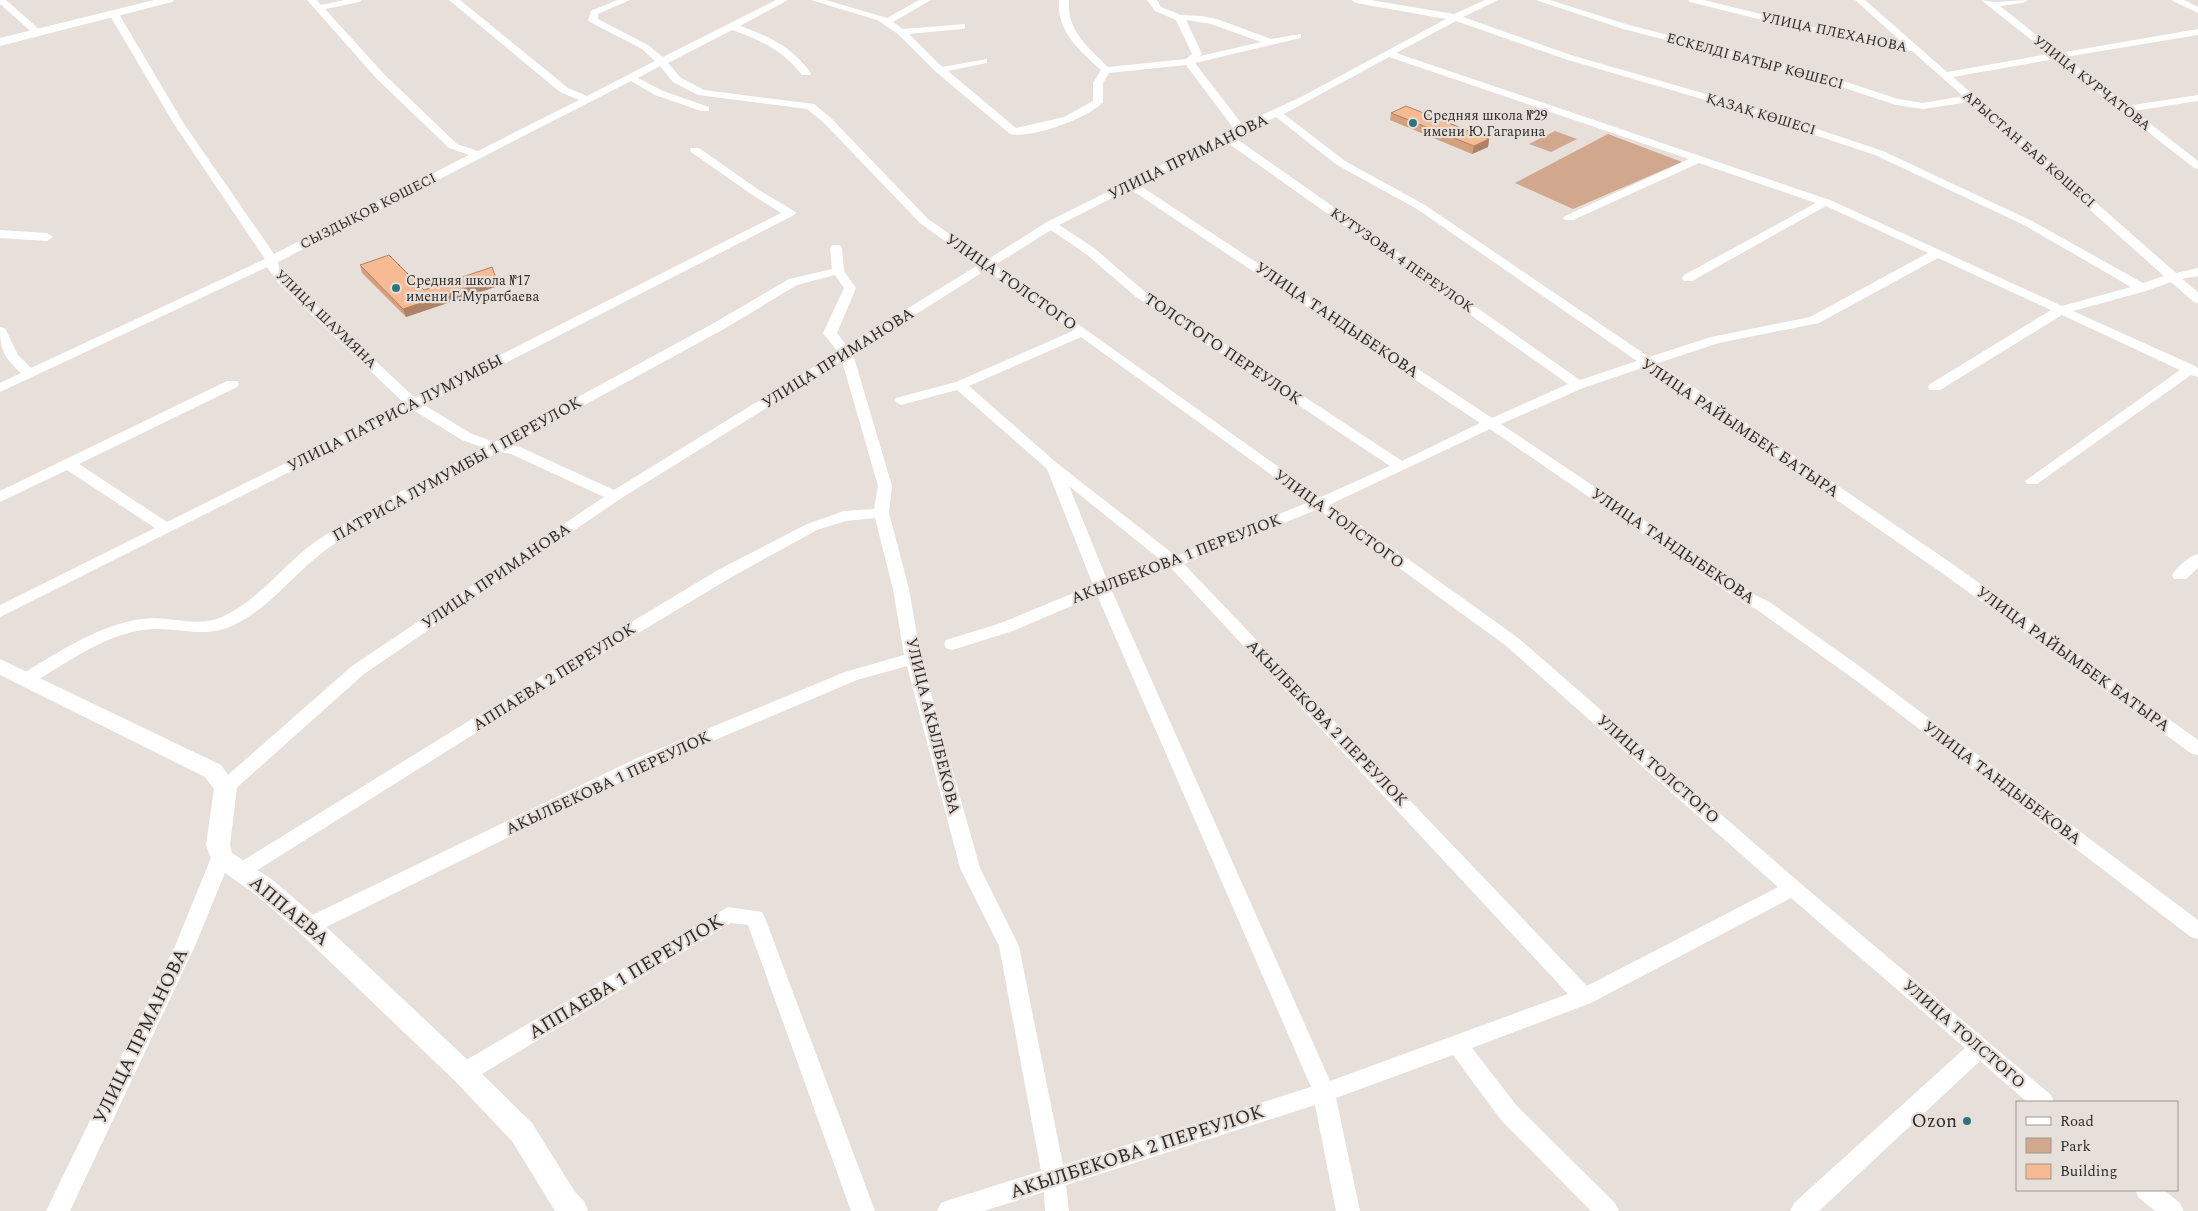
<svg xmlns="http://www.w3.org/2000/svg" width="2198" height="1211" viewBox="0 0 2198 1211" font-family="Spectral,serif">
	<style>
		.green { fill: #d1a78d }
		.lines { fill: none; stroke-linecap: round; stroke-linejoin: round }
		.minor { fill: #fff; fill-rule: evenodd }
		.tertiary { fill: #fff; fill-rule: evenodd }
		.wall { fill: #d4a07e }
		.shaded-wall { fill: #ad8267 }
		.building { fill: #f7ba93; stroke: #ad8267 }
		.poi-dot { fill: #2d767d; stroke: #e7dfda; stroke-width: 2 }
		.labels { text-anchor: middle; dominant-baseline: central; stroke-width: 4.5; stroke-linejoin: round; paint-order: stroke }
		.far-street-label { font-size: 14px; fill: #2e2b29; stroke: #e7dfda }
		.far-poi-label { font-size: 14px; fill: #2e2b29; stroke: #e7dfda; text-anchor: start }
		.street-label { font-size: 16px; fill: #2e2b29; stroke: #e7dfda }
		.near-street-label { font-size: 19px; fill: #2e2b29; stroke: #e7dfda }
		.near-poi-label { font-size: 19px; fill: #2e2b29; stroke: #e7dfda; text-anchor: end }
	</style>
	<rect width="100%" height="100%" fill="#e7dfda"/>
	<path class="green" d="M1555,131L1577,139L1551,152L1529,144Z
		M1608,134L1682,162L1573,209L1515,183Z"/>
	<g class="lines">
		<path class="minor" d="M0,0H6L40,30V34H34L0,4Z
			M307,0H317L321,5L344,0H362L360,2L325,9L384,74L457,144L478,151L579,100L560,92L449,0H460L568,88L587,96L655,61L642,49L590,22L588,20L591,11L617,0H630L598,14V19L648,45L663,57L776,0H788L740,26C769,36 792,47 811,73L810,75H802C783,51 761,40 732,30L668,63L681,78L704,90L814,104L832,119L928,219L987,260L1047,222L1234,129L1186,65L1109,73L1103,83V102C1089,118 1031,139 1010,134L936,72L898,34L877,20L811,0H826L887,18L919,0H931L893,22L903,29L965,24V28L962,29L909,34L942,67L987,59V63L948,71L1016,128L1064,117L1093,101V83L1101,70C1080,51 1056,31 1059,0H1069C1066,30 1089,48 1108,67L1186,59L1192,54L1176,20L1155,11L1147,0H1157L1161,7L1181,15L1202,16L1217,19L1271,39L1301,34V38L1195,63L1242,124L1301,97L1446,19L1356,3L1351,0H1370L1454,14L1485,0H1498L1463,17L1574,56L1748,106L1883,151L2032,221L2143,283L2164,276L1969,102L1923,109L1896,105L1811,77L1623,29L1536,0H1550L1629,25L1819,73L1898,99L1923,103L1963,96L1912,51L1826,36L1690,2L1688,0H1704L1826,30L1904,44L1855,0H1865L1947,72L2049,54L1981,0L1994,2L2028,0L2023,3L2000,6L2059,53L2198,29V35L2065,57L2127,106L2198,95V101L2134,111L2198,161V169L2194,168L2055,59L1953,77L2176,273L2198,268V276L2182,279L2198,292V303L2194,302L2171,282L2146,291L2073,311L2195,366L2198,368V377L2191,375L2037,484H2027L2025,481L2180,370L2062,315L1940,390H1930L1928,387L1930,384L2051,310L1938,258L1819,323L1719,343L1658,363L1954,565L2198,740V755L2192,754L1942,573L1645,367L1583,388L1501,424L1757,596L1768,601L1866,671L2198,920V939L2191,937L1854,679L1756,609L1745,604L1490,429L1331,504L1517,637L1800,883L2051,1095L2054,1102H2027L1980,1061L1819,1211H1790L1794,1203L1965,1048L1791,898L1591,1003L1472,1048L1517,1106L1615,1203L1619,1211H1591L1501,1120L1453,1055L1336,1098L1360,1211H1336L1315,1105L1066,1185L1069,1211H1045L1044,1192L984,1211H937L941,1203L949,1200L1041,1171L999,946L960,868L907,666L857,680L649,768L316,932L309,934L302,932L299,926L302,920L637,758L845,672L904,655L893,589L875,518L846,521L817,530L730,578L552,685L248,876L241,879L234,876L231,871L234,866L540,677L718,570L807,524L844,511L874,509L878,486L842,361L620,499L364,674L232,792L226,794L220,792L217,787L220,782L352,666L604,497L511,454L499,452C441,483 380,511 327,549C295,572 272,606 236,624C203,641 177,625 143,630C104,635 67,663 34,682L28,684L22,682L19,678L22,674C59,652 98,625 142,619C170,615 198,629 224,616C260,599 283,565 315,542C368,506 428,478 484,448L462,440L413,410L0,617V605L155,528L67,470L0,502V491L227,381H237L239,384L237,387L79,464L167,522L405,404L279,284L267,267L0,392V383L21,373C4,357 0,351 0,327L5,328L18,355L31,368L265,259L174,124L109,14L111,12L114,11L119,14L184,124L274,254L469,155L449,148L376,78ZM1186,20L1211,24L1261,42L1200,56L1202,54ZM1456,21L1568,60L1740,110L1875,155L2024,225L2131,287L2062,306L1830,200L1396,53ZM1389,57L1689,159L1565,216L1563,218L1565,220H1573L1699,163L1816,203L1684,275L1682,278L1684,281H1692L1826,206L1928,253L1810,317L1711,337L1649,357L1425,205L1345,161L1284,114ZM660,66L673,82L698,95L807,109L824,123L920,223L978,265L847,346L837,333L856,288L844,271L842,248L840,245H832L830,248L832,269L789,279L714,323L495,442L472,434L424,405L794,215L796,213L794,211L759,190L699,148H691L690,150L691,152L751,194L781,213L415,398L287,278L279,268L278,262L631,81L655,95L701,111H709V107L663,91L638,78ZM1276,117L1337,165L1417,209L1637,361L1580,380L1234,137ZM1225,141L1568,384L1492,418L1139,185ZM1130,189L1480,423L1402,461L1144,291L1094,248L1059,225ZM1051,230L1086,254L1136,297L1390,466L1321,497L995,265ZM986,270L1073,331L956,382L896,398L894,401L901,405L957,390L1047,469L1093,585L1001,623L946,640L944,644L946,648L952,650L1013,631L1097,595L1311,1087L1063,1165L1019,946L980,868L921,658L909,589L889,513L892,486L853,354ZM835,275L844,288L823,333L838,352L614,490L520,447L511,445L724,329L797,285ZM1081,337L1309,502L1176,556L1058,464L969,386ZM1069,486L1162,561L1107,580ZM1318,509L1505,645L1778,887L1587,986L1184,564ZM1171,568L1568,994L1330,1081L1111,589Z
			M2171,0H2184L2198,7V13Z
			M0,230L47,233L53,237L47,241L0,238Z
			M2198,554V568L2186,579H2174L2172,575C2177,567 2189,556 2198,554Z
			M221,851L228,853L231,858L195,946L70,1211H46L175,946L211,858L214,853Z
			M728,907L762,912L765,918L875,1211H851L748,925L731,923L472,1080L464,1083L456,1080L453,1073L456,1066Z
			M2135,1190H2164L2180,1203L2184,1211H2155L2139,1198Z"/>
		<path class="tertiary" d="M154,0H174L172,2L0,46V38Z
			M0,659L221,765L237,787L230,845L232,853L274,881L318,919L473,1065L532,1123L575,1192L584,1201L588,1211H555L512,1141L455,1081L300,933L256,895L213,864L206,845L214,789L205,777L0,675Z"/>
	</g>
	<path class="wall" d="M1391,113L1489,139L1488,147L1472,154L1390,120Z
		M360,265L424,290L498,286L406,317L362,273Z"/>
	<path class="shaded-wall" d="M1489,139L1488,147L1472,154L1474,146Z
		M496,278L498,286L406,317L403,309Z"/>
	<path class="building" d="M1406,106L1489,139L1474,146L1391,113Z
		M389,255L424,290L492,267L496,278L403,309L360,265Z"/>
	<g class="poi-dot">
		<circle cx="1413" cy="123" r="5"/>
		<circle cx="396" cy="288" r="5"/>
		<circle cx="1967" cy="1121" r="5"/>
	</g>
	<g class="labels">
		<g class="far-street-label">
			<text transform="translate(1834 32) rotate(12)">УЛИЦА ПЛЕХАНОВА</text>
			<text transform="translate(1755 61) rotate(15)">ЕСКЕЛДІ БАТЫР КӨШЕСІ</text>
			<text transform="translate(2092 83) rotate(38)">УЛИЦА КУРЧАТОВА</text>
			<text transform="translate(1761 114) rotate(17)">ҚАЗАҚ КӨШЕСІ</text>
			<text transform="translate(2029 149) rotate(41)">АРЫСТАН БАБ КӨШЕСІ</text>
			<text transform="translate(368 211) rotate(-27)">СЫЗДЫҚОВ КӨШЕСІ</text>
			<text transform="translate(1402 260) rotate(35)">КУТУЗОВА 4 ПЕРЕУЛОК</text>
			<text transform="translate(326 319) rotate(44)">УЛИЦА ШАУМЯНА</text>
		</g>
		<g class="far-poi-label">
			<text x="1423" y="115">Средняя школа №29<tspan x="1423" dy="16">имени Ю.Гагарина</tspan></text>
			<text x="406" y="280">Средняя школа №17<tspan x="406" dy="16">имени Г.Муратбаева</tspan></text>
		</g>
		<g class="street-label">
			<text transform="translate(1188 157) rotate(-26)">УЛИЦА ПРИМАНОВА</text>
			<text transform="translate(1011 282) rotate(35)">УЛИЦА ТОЛСТОГО</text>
			<text transform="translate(1337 320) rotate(34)">УЛИЦА ТАНДЫБЕКОВА</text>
			<text transform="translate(1223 349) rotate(34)">ТОЛСТОГО ПЕРЕУЛОК</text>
			<text transform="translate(838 358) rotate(-32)">УЛИЦА ПРИМАНОВА</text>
			<text transform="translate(395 413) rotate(-27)">УЛИЦА ПАТРИСА ЛУМУМБЫ</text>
			<text transform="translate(1740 428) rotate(34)">УЛИЦА РАЙЫМБЕК БАТЫРА</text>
			<text transform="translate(457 469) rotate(-29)">ПАТРИСА ЛУМУМБЫ 1 ПЕРЕУЛОК</text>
			<text transform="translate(1339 519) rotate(36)">УЛИЦА ТОЛСТОГО</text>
			<text transform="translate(1673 546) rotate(34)">УЛИЦА ТАНДЫБЕКОВА</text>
			<text transform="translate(1176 559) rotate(-21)">АКЫЛБЕКОВА 1 ПЕРЕУЛОК</text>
			<text transform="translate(496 576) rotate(-34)">УЛИЦА ПРИМАНОВА</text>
			<text transform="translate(2073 659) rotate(36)">УЛИЦА РАЙЫМБЕК БАТЫРА</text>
			<text transform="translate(554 677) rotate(-32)">АППАЕВА 2 ПЕРЕУЛОК</text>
			<text transform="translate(1327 723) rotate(46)">АКЫЛБЕКОВА 2 ПЕРЕУЛОК</text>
			<text transform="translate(933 726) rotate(76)">УЛИЦА АКЫЛБЕКОВА</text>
			<text transform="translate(1658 769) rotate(41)">УЛИЦА ТОЛСТОГО</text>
			<text transform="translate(608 783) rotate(-25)">АКЫЛБЕКОВА 1 ПЕРЕУЛОК</text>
			<text transform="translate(2002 783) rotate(37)">УЛИЦА ТАНДЫБЕКОВА</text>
			<text transform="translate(1964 1034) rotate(41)">УЛИЦА ТОЛСТОГО</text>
		</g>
		<g class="near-street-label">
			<text transform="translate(289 911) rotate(40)">АППАЕВА</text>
			<text transform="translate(626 977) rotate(-31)">АППАЕВА 1 ПЕРЕУЛОК</text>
			<text transform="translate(141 1036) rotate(-64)">УЛИЦА ПРМАНОВА</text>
			<text transform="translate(1137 1152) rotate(-18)">АКЫЛБЕКОВА 2 ПЕРЕУЛОК</text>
		</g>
		<g class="near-poi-label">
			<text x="1957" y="1121">Ozon</text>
		</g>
	</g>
	<rect x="2016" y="1101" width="162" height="90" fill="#e7dfda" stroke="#9d9793"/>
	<rect x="2026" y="1117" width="25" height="8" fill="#ffffff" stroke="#9d9793"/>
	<text x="2060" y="1126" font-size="15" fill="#2e2b29">Road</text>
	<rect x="2026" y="1138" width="25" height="15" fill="#d1a78d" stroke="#9d9793"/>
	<text x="2060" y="1151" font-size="15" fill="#2e2b29">Park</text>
	<rect x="2026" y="1164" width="25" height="15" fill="#f7ba93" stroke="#9d9793"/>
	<text x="2060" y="1176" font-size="15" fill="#2e2b29">Building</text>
</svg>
